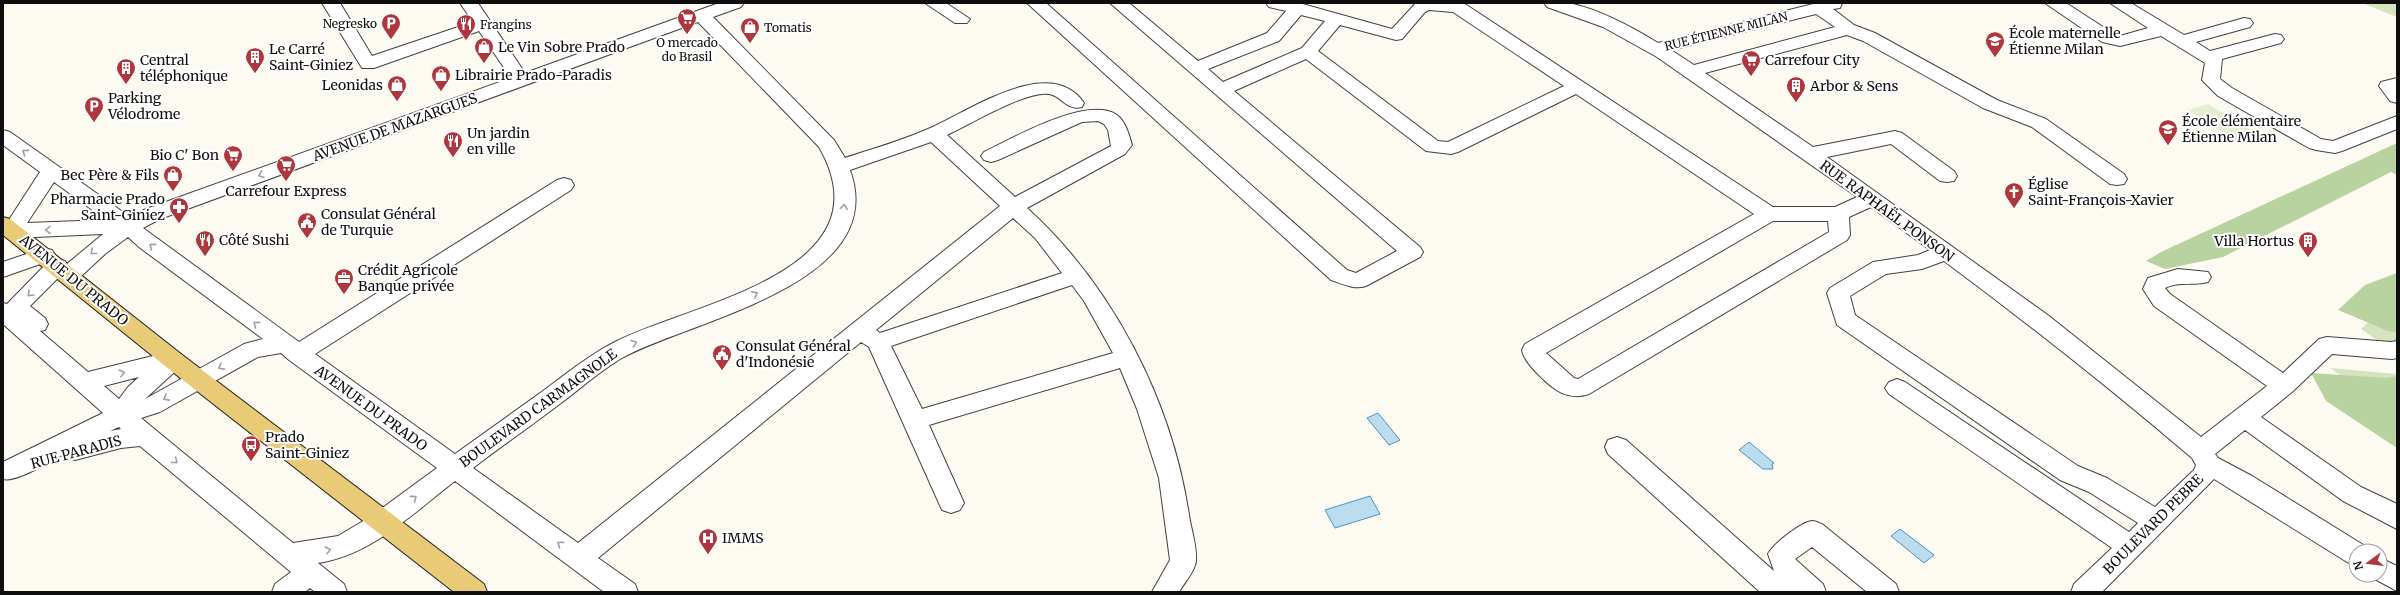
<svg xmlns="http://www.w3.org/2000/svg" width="2400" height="595" viewBox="0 0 2400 595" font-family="Merriweather,serif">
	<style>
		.green { fill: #d3e4be }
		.forest { fill: #b8d39f }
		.pitch { fill: #e3edcf }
		.water { fill: #bbddef; stroke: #4b93be }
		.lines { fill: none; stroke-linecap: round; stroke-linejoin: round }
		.minor-casing { stroke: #414141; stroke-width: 2 }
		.major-casing { stroke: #1f1f1f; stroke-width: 2 }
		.minor { fill: #fff; fill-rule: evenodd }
		.major { fill: #e9ca76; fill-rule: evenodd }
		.oneway { stroke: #9f9f9f }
		.labels { text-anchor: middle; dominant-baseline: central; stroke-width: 4; stroke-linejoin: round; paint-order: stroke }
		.far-poi-label { font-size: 12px; fill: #0e0e0e; stroke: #fff; text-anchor: start }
		.far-street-label { font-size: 12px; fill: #0e0e0e; stroke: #fff }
		.poi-label { font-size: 14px; fill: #0e0e0e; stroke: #fff; text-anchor: start }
		.street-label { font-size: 14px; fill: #0e0e0e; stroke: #fff }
	</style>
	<rect width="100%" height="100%" fill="#fdfbf1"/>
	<path class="green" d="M2362,3H2397V17Z
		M2397,296V354L2361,329Z
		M2330,368L2397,374V415Z"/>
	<path class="forest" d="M2397,143V175L2391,172L2223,257L2165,269L2146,261L2161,252Z
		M2397,273V332L2388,331L2338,310L2365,285Z
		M2311,373L2387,378L2397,376V448L2326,401Z"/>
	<path class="pitch" d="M2208,104L2259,135L2238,142L2188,110Z"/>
	<path class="water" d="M1378,413L1400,440L1389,445L1367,418Z
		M1749,442L1774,463L1772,464L1773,469H1763L1739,450Z
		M1370,496L1380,514L1335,528L1325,510Z
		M1900,529L1934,555L1924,563L1891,536Z"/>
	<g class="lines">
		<g class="minor-casing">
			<path id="minor" d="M322,3H340L372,56L473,22L460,3H478L525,73L719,3H744L741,7L713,17L834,140L845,158C872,149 901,141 928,129C968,112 1050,53 1084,103L1082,107C1066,111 1062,96 1049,94C1027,90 969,125 947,135L1015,197L1111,146L1108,130L1104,124L1098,121L1082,122L998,160L991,162L984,160L981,156L984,152C1013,138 1088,95 1117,115C1126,122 1129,135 1132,145L1125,154L1027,208C1113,286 1172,401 1189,515C1191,529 1197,546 1196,560C1196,570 1184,583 1179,592H1152L1170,560L1159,478L1137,409L1120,368L929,425L964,503L960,510L951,513L942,510L869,347L861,342L598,558L635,584L638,592H604L455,481C413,513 372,555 318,563L344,584L347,592H315L310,588L305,592H272L275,584L291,572L140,446L121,448L75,460L66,457L65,454C52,460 16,483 3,479V462L103,413L3,324V303L7,304L49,261L3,277V262L44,248L52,250L55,255L52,260L57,259L65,261L67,264L103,234L12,238L5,236L3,229L40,172L3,145V130L10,132L130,217L146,209L511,78L479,31L374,68H362ZM698,22L819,147C892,274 686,304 613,343C588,356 566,374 543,391C514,412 484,433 455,454L315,354L571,190L574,185L571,180L564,178L557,180L299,342L143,228L160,219ZM931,142L1000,206L578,543L473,468C502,446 532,425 561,403C581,388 600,371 622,358C687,321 892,285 850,170ZM54,182L106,220L27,223ZM1013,218L1035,238L1062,273L880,333L876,330ZM128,237L139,247L263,339L244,344L145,399L181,366L185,360L181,354L173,351L88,372L40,331L45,330L48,324L45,318L30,306L59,277L61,280L69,283L77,280L105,254ZM1072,285L1084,301L1113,353L922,409L891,346ZM281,353L289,360L437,468L370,517L338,536L293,543L141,418L160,412L258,357ZM139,377L128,387L119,399L104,386ZM119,427L121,429L110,431Z
				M925,3H946L970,19L967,23H955Z
				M1027,3H1046L1347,270L1356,273L1397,251L1110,3H1129L1198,61L1267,33L1286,11L1269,7L1266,3H1299L1392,29L1416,3L1465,4L1773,207H1835L1857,197L1657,57L1603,27L1547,7L1544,3C1553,3 1564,1 1573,4C1603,11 1632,27 1658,43L1817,3H1842L1840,8L1833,9L1854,25L1875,33L1997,100L2046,119L2124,174L2127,179L2124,184L2117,185L2110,184L2032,127L1983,108L1863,41L1847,35L1705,73L1813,147L1895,131L1902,133L1954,171L1957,176L1954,181L1947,182L1940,181L1891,144L1827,157L2049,316L2201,437L2267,386L2154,306L2143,289L2148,278L2178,269L2208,272L2211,277L2208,282C2194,286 2178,281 2165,288L2170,294L2283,373L2319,339L2327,337L2391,342L2397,341V358L2392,359L2332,354L2292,392L2261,417L2361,487L2397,504V529L2343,501L2245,430L2215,454L2218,458L2252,476L2365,546L2368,551H2356V565L2347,562L2214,479L2102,592H2071L2074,584L2112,548L1889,394L1885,388L1889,382L1897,379L1905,382L2129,532L2138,523L2089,492L2060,480L1837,325L1827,293L1830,288L1873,262L1918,255L1930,250L1871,207L1849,217L1850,235L1847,240L1589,394C1580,397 1571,397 1562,393C1550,388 1523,362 1522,350L1525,344L1754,214L1576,94L1458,152L1451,154L1426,151L1306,59L1234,91L1420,247L1423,252L1420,257L1366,286C1354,290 1343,284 1331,280ZM1429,10L1453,12L1564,86L1448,142L1438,141L1318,51L1340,25L1396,40L1402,39L1425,12ZM1816,14L1835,27L1694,65L1671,50ZM1301,15L1325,21L1302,48L1223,82L1208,69L1279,41ZM1773,221H1828L1829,232L1578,379L1574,378L1546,353ZM1944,261C2029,324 2112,390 2192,458L2196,465L2194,470L2155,507L2107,478L2078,466L1855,315L1850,296L1886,274L1922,269Z
				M2045,3H2066L2114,34L2120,36L2148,28L2110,3H2131L2184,35L2244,18L2250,19L2253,23L2250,27L2196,42L2210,51L2275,34L2281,35L2284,39L2281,43L2222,59L2220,79L2232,88L2321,139L2333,141L2397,116V129L2342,151L2335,153L2316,150L2309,148L2218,96L2202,80L2205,63L2161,36L2120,46L2102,42Z
				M2397,78V103L2390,101L2379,86L2381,82Z
				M1617,437L1626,440L1774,571L1768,554C1772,545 1802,521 1813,521C1816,521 1820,524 1822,524L1896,584L1899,592H1867L1812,547L1795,559L1823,584L1826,592H1760L1608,454L1605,447L1608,440Z
				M2380,558L2397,566V591L2371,577L2370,575H2380Z"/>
		</g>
		<g class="major-casing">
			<path id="major" d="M3,217L10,219L181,354L484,584L487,592H454L165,366L3,235Z"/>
		</g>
		<use href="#minor" class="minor"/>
		<use href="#major" class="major"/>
	</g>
	<defs><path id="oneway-chevron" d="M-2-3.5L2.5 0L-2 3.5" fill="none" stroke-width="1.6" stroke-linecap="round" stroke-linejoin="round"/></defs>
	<g class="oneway">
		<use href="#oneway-chevron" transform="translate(25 152) rotate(-144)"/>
		<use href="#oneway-chevron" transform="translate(261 175) rotate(160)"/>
		<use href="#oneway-chevron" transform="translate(844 207) rotate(-83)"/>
		<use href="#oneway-chevron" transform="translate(48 230) rotate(179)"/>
		<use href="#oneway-chevron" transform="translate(152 246) rotate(-143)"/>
		<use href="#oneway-chevron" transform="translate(93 252) rotate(141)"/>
		<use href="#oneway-chevron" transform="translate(30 294) rotate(135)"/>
		<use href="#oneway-chevron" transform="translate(755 294) rotate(-26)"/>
		<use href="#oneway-chevron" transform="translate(256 324) rotate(-143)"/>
		<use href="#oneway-chevron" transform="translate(634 343) rotate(-21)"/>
		<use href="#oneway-chevron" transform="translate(221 367) rotate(151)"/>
		<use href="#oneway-chevron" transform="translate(122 373) rotate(-14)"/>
		<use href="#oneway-chevron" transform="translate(166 398) rotate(151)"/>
		<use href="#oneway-chevron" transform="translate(175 461) rotate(39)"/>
		<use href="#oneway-chevron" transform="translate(414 498) rotate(-37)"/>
		<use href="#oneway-chevron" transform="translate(560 544) rotate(-144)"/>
		<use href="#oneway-chevron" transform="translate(328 550) rotate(-14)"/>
	</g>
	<defs>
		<g id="supermarket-pin" transform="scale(1)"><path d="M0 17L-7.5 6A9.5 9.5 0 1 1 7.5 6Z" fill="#ae363f" stroke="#fff"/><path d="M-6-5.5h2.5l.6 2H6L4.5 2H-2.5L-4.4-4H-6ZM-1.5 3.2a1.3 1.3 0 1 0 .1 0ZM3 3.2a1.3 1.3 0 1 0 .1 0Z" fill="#fff"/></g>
		<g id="parking-pin" transform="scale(1)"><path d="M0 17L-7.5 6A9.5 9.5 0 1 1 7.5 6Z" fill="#ae363f" stroke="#fff"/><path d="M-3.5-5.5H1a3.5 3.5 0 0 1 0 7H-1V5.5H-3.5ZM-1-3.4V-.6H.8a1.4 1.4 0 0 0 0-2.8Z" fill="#fff"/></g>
		<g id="restaurant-pin" transform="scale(1)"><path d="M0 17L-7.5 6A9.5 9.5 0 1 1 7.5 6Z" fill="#ae363f" stroke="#fff"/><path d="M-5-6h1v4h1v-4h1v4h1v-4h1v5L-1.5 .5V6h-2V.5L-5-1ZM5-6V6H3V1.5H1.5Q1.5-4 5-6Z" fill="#fff"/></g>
		<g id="shop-pin" transform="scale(1)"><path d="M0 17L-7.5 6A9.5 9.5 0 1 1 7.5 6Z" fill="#ae363f" stroke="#fff"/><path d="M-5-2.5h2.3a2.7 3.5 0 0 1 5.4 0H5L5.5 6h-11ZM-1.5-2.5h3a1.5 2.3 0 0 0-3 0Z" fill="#fff"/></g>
		<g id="school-pin" transform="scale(1)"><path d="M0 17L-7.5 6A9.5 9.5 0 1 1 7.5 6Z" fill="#ae363f" stroke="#fff"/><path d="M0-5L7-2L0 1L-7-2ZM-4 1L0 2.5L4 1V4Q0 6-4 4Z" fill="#fff"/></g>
		<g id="building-pin" transform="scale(1)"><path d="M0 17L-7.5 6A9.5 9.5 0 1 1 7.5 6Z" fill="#ae363f" stroke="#fff"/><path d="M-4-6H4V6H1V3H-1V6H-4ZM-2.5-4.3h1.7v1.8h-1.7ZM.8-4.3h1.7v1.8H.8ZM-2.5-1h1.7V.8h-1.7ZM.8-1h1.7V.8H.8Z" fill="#fff"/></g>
		<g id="church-pin" transform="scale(1)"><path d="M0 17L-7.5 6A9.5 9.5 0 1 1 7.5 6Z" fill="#ae363f" stroke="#fff"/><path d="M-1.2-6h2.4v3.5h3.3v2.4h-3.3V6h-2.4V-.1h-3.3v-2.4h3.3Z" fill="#fff"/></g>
		<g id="pharmacy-pin" transform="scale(1)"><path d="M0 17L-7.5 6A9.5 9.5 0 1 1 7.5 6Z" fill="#ae363f" stroke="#fff"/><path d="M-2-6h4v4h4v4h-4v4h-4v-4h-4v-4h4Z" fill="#fff"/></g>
		<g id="civic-pin" transform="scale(1)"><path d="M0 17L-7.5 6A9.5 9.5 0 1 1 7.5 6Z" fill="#ae363f" stroke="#fff"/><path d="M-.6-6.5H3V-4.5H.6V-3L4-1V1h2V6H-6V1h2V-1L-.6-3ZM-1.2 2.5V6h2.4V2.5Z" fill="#fff"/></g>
		<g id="office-pin" transform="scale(1)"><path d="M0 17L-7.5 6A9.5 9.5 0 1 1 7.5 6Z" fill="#ae363f" stroke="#fff"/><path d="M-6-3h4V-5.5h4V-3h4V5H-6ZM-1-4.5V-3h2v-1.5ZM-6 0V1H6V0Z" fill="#fff"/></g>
		<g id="bus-pin" transform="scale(1)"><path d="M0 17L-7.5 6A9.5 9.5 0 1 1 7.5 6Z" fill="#ae363f" stroke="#fff"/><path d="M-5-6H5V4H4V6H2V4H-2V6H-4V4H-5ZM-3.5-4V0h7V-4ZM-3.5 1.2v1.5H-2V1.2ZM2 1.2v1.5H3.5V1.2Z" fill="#fff"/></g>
		<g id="hospital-pin" transform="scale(1)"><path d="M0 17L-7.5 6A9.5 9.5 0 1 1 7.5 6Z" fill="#ae363f" stroke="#fff"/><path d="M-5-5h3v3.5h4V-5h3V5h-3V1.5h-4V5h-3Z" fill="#fff"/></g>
	</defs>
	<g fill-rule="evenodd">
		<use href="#supermarket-pin" x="687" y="18"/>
		<use href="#parking-pin" x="391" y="23"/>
		<use href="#restaurant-pin" x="466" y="24"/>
		<use href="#shop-pin" x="750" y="27"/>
		<use href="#school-pin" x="1995" y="41"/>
		<use href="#shop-pin" x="484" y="47"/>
		<use href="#building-pin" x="255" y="57"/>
		<use href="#supermarket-pin" x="1751" y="60"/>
		<use href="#building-pin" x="126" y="68"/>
		<use href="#shop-pin" x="441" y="75"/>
		<use href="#shop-pin" x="397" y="85"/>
		<use href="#building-pin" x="1796" y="86"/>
		<use href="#parking-pin" x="94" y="106"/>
		<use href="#school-pin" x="2168" y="129"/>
		<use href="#restaurant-pin" x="453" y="141"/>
		<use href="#supermarket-pin" x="233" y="155"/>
		<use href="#supermarket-pin" x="286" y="165"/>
		<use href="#shop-pin" x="173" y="175"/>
		<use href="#church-pin" x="2014" y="192"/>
		<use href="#pharmacy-pin" x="179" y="207"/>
		<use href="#civic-pin" x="307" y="222"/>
		<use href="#restaurant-pin" x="205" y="240"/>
		<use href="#building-pin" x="2308" y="241"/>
		<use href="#office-pin" x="344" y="278"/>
		<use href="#civic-pin" x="722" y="354"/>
		<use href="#bus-pin" x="251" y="445"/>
		<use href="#hospital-pin" x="708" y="538"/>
	</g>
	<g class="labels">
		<g class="far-poi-label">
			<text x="377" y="23" text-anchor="end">Negresko</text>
			<text x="480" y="24">Frangins</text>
			<text x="764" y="27">Tomatis</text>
			<text x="687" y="42" text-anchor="middle">O mercado<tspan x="687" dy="14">do Brasil</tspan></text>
		</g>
		<g class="far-street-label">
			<text transform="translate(1726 31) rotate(-14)">RUE ÉTIENNE MILAN</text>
		</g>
		<g class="poi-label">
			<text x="2009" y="33">École maternelle<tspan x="2009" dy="16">Étienne Milan</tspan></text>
			<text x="498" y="47">Le Vin Sobre Prado</text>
			<text x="269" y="49">Le Carré<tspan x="269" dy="16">Saint-Giniez</tspan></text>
			<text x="140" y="60">Central<tspan x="140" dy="16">téléphonique</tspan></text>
			<text x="1765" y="60">Carrefour City</text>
			<text x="455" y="75">Librairie Prado-Paradis</text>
			<text x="383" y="85" text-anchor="end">Leonidas</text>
			<text x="1810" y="86">Arbor &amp; Sens</text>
			<text x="108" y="98">Parking<tspan x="108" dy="16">Vélodrome</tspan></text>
			<text x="2182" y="121">École élémentaire<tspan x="2182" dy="16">Étienne Milan</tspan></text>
			<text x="467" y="133">Un jardin<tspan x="467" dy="16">en ville</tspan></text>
			<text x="219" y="155" text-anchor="end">Bio C' Bon</text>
			<text x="159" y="175" text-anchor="end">Bec Père &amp; Fils</text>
			<text x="2028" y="184">Église<tspan x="2028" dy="16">Saint-François-Xavier</tspan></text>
			<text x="286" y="191" text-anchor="middle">Carrefour Express</text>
			<text x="165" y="199" text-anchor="end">Pharmacie Prado<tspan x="165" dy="16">Saint-Giniez</tspan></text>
			<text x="321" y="214">Consulat Général<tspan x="321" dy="16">de Turquie</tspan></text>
			<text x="219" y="240">Côté Sushi</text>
			<text x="2294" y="241" text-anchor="end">Villa Hortus</text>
			<text x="358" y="270">Crédit Agricole<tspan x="358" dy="16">Banque privée</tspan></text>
			<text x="736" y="346">Consulat Général<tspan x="736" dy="16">d'Indonésie</tspan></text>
			<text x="265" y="437">Prado<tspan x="265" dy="16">Saint-Giniez</tspan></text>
			<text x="722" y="538">IMMS</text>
		</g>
		<g class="street-label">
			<text transform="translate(395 127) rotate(-20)">AVENUE DE MAZARGUES</text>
			<text transform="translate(1887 211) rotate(36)">RUE RAPHAËL PONSON</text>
			<text transform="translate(74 280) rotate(39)">AVENUE DU PRADO</text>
			<text transform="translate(371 408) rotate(36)">AVENUE DU PRADO</text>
			<text transform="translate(538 408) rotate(-36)">BOULEVARD CARMAGNOLE</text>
			<text transform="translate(76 452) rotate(-15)">RUE PARADIS</text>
			<text transform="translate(2153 524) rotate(-45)">BOULEVARD PEBRE</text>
		</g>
	</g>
	<rect width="2400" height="595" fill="none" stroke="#0e0e0e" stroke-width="8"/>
	<g transform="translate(2368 563) rotate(255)"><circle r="19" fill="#ffffff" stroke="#9f9f9f"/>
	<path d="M0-3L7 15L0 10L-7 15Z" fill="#ae363f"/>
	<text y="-6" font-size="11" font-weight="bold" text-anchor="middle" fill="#0e0e0e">N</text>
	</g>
</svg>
